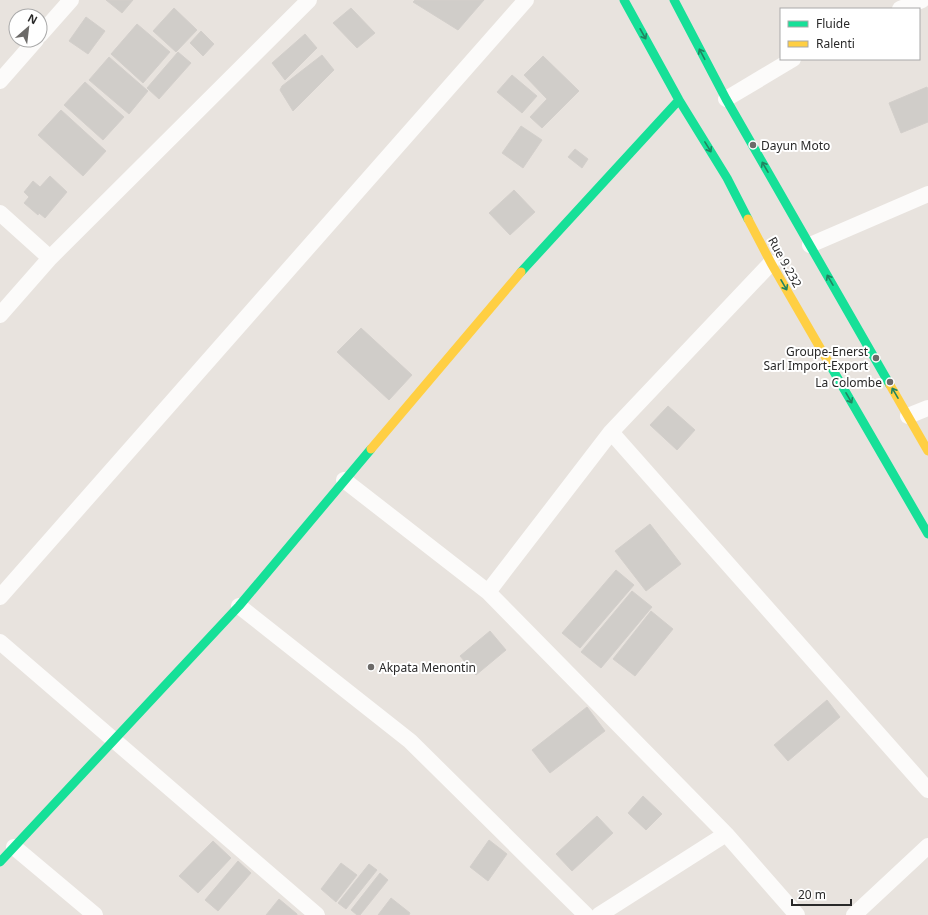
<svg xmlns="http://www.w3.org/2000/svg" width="928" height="915" viewBox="0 0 928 915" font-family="'Noto Sans',sans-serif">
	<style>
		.building { fill: #d0cdc9; stroke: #d3cfcb }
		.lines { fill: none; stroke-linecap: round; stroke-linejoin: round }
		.street { stroke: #fcfbfa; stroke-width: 16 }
		.fast { stroke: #16e098; stroke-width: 9 }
		.slow { stroke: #ffcf43; stroke-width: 9 }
		.oneway { stroke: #208460 }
		.poi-dot { fill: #6c6a68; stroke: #fff; stroke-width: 1.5 }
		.labels { text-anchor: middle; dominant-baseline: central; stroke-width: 4; stroke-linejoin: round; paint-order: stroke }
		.poi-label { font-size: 12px; fill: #292929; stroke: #fff; text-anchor: start }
		.street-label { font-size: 12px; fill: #292929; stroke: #fff }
	</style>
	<rect width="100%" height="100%" fill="#e8e3de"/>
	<path class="building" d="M106,0H133L122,13Z
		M415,0H484L458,30L413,2Z
		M174,8L197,30L176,52L153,31Z
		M351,8L375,33L357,48L333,23Z
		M86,17L105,31L88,54L69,41Z
		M137,24L170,52L143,83L111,54Z
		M201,31L214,44L203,56L190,43Z
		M305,34L317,48L285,80L272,63Z
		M178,52L191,63L159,99L147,88Z
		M322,55L334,70L293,111L280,90L282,86Z
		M543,56L579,91L542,128L530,117L547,99L524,75Z
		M109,57L148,91L129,114L89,80Z
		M512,75L537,96L522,113L497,92Z
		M85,82L124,117L103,140L64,105Z
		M927,87L928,90V122L901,133L889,103Z
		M61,110L106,151L83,176L38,135Z
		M521,126L542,140L523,168L502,153Z
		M575,149L588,159L582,168L568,157Z
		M50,176L67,192L45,218L39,213L38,215L24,203L29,197L24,192L33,181L40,187Z
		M514,190L535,212L510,235L489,213Z
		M361,328L412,375L389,400L337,352Z
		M668,406L695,430L677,450L650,425Z
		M650,524L681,564L646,591L615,551Z
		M616,570L634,585L580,648L562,633Z
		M632,591L652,607L601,668L581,652Z
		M651,611L673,629L635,676L613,659Z
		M490,631L506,650L476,675L460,656Z
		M827,700L840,717L788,761L774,745Z
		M587,707L605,731L550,773L532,750Z
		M643,796L662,814L646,830L628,813Z
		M597,816L613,833L572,871L556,854Z
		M489,840L507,854L488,881L470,867Z
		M213,841L231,858L198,893L179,876Z
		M238,861L251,873L218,911L205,900Z
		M341,863L357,875L336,902L321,889Z
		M369,864L377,870L346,909L338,903Z
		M380,873L388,880L360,915H357L351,910Z
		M391,898L410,913L409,915H378Z
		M279,899L297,914V915H266Z"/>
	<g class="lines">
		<path class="street" d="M900,9L922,0
			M40,35L71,0
			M0,81L36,40
			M726,99L793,59
			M0,213L50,258
			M810,245L928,194
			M0,315L50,258L309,0
			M908,416L928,408
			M611,432L928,790
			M344,480L488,592L726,834L797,915
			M488,592L611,432L771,263
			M0,597L526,0
			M239,606L410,741L586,915
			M0,642L317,915
			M14,847L95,915
			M599,915L726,834
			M854,915L928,846"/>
		<path class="fast" d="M624,0L679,100L727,178L748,219
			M674,0L726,99L890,385
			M521,272L679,100
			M830,365L928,534
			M0,862L239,606L371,449"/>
		<path class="slow" d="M748,219L771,263L830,365
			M890,385L928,451
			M371,449L521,272"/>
	</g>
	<defs><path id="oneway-shaft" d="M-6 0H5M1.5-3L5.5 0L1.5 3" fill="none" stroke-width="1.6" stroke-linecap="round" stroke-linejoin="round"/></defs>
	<g class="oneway">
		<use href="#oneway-shaft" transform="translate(643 34) rotate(61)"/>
		<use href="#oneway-shaft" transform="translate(702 54) rotate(-118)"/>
		<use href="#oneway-shaft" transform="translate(708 147) rotate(58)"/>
		<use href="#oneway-shaft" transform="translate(765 167) rotate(-120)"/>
		<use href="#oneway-shaft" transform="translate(830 280) rotate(-120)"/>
		<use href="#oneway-shaft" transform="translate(784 285) rotate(60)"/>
		<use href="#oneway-shaft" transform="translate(895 393) rotate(-120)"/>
		<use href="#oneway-shaft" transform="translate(849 398) rotate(60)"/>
	</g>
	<g class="poi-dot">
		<circle cx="753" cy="145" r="4"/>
		<circle cx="876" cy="358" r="4"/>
		<circle cx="890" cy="382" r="4"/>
		<circle cx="371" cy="667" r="4"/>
	</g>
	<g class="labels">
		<g class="poi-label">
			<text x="761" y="145">Dayun Moto</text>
			<text x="868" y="351" text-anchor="end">Groupe-Enerst<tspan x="868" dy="14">Sarl Import-Export</tspan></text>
			<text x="882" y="382" text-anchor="end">La Colombe</text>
			<text x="379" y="667">Akpata Menontin</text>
		</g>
		<g class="street-label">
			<text transform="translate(785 262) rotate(61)">Rue 9.232</text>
		</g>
	</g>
	<rect x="780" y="8" width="140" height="52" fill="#ffffff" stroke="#a9a9a9"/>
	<rect x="788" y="21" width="20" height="6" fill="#16e098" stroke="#a9a9a9"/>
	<text x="816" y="28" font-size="12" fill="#292929">Fluide</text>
	<rect x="788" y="41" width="20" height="6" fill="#ffcf43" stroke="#a9a9a9"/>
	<text x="816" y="48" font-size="12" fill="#292929">Ralenti</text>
	<g transform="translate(28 28) rotate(28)"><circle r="19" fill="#ffffff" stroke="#a9a9a9"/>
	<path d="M0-3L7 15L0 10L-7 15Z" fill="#6c6a68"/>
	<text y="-6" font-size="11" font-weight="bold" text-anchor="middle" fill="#292929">N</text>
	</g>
	<path d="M792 899v6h59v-6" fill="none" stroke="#292929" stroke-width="2"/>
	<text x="798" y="899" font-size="12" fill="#292929" stroke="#ffffff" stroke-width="3" paint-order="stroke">20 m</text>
</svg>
